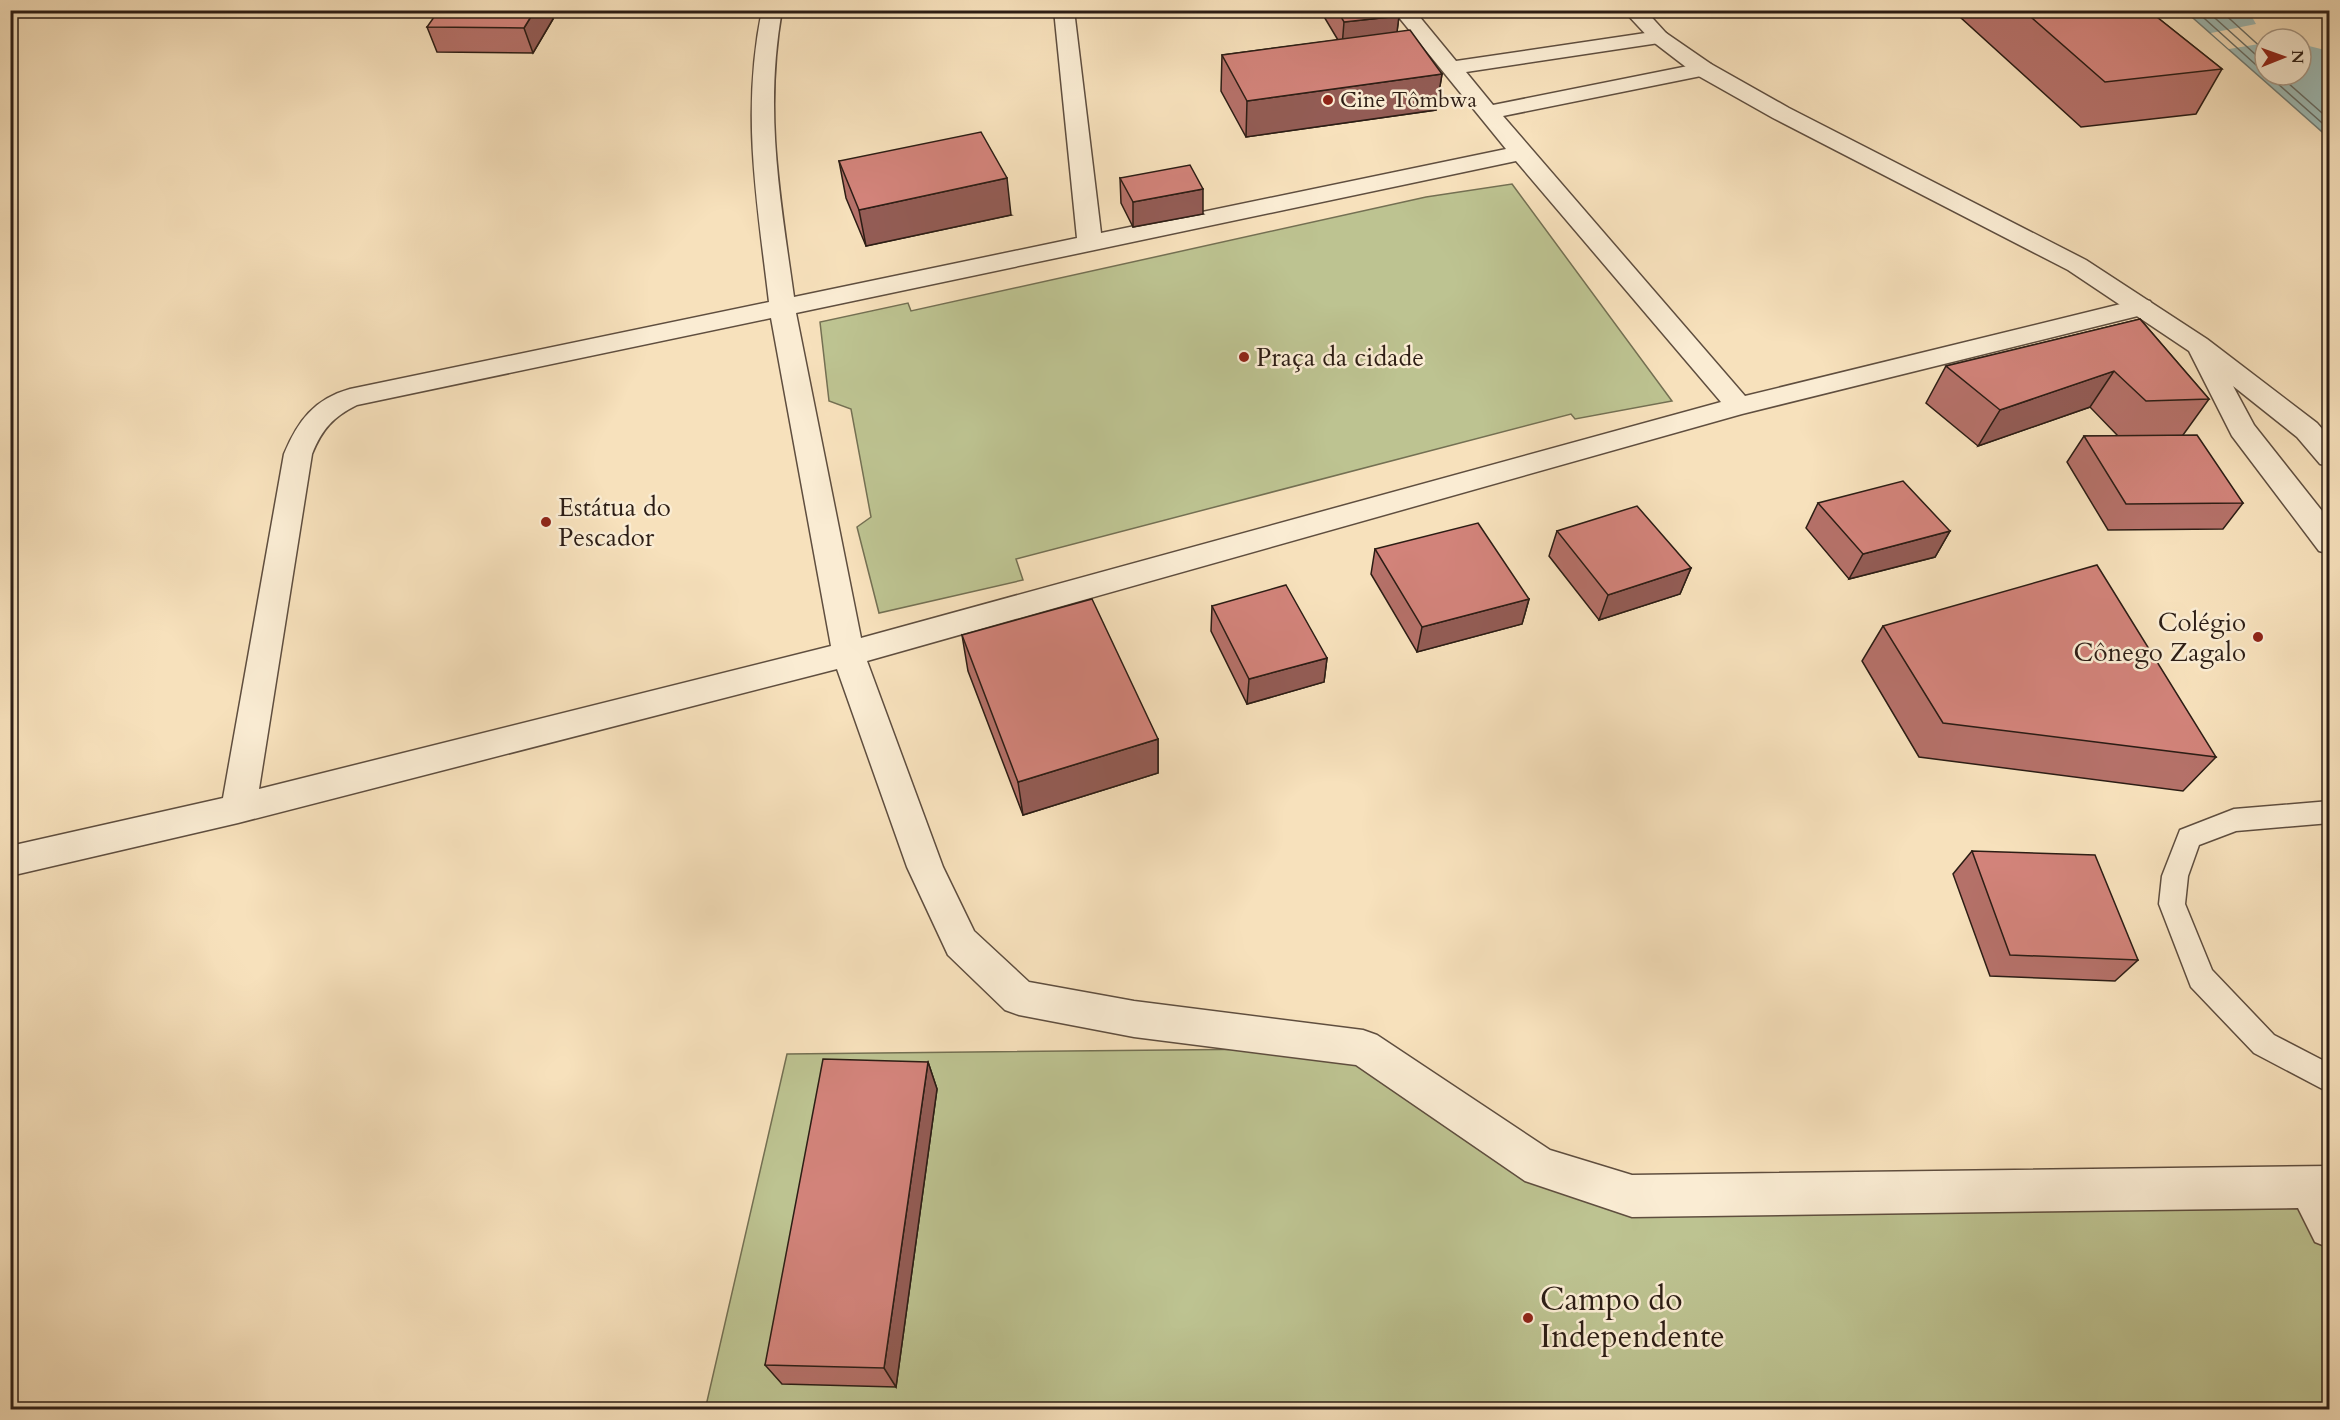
<svg xmlns="http://www.w3.org/2000/svg" width="2340" height="1420" viewBox="0 0 2340 1420" font-family="Cardo,serif">
	<style>
		.green { fill: #bdc391; stroke: #747053; stroke-width: 1.5 }
		.water { fill: #9ebcb7; stroke: #707c76; stroke-width: 1.5; fill-rule: evenodd }
		.pier { fill: #f7e1bc }
		.lines { fill: none; stroke-linecap: round; stroke-linejoin: round }
		.shore { stroke: #656c66; stroke-width: 1.5 }
		.service-casing { stroke: #5f4e3f; stroke-width: 3 }
		.minor-casing { stroke: #5f4e3f; stroke-width: 3 }
		.tertiary-casing { stroke: #5f4e3f; stroke-width: 3 }
		.service { fill: #faecd3; fill-rule: evenodd }
		.minor { fill: #faecd3; fill-rule: evenodd }
		.tertiary { fill: #faecd3; fill-rule: evenodd }
		.wall { fill: #b57169; stroke: #2c1d15; stroke-width: 1.5 }
		.shaded-wall { fill: #935c55; stroke: #2c1d15; stroke-width: 1.5 }
		.building { fill: #d2837a; stroke: #2c1d15; stroke-width: 1.5 }
		.poi-dot { fill: #8f2418; stroke: #faecd3; stroke-width: 2 }
		.labels { text-anchor: middle; dominant-baseline: central; stroke-width: 5; stroke-linejoin: round; paint-order: stroke }
		.far-poi-label { font-size: 22px; fill: #2c1d15; stroke: #faecd3; text-anchor: start }
		.poi-label { font-size: 26px; fill: #2c1d15; stroke: #faecd3; text-anchor: start }
		.near-poi-label { font-size: 32px; fill: #2c1d15; stroke: #faecd3; text-anchor: start }
	</style>
	<rect width="100%" height="100%" fill="#f7e1bc"/>
	<filter id="stains"><feTurbulence type="fractalNoise" baseFrequency=".00333" numOctaves="4"/><feColorMatrix values="0 0 0 0 .2 0 0 0 0 .09 0 0 0 0 .02 0 0 0 .5 -.17"/></filter>
	<radialGradient id="worn" r=".72"><stop offset=".6" stop-color="#630" stop-opacity="0"/><stop offset="1" stop-color="#630" stop-opacity=".3"/></radialGradient>
	<path class="green" d="M1512,184L1672,401L1575,419L1571,414L1016,559L1023,580L879,613L857,527L871,517L851,409L829,401L820,322L908,303L911,311L1426,197Z
		M1363,1048L1632,1196L2309,1187L2329,1227V1409L705,1410L787,1054Z"/>
	<path class="water" d="M2185,11H2329V138ZM2265,39H2301V75H2265Z"/>
	<path class="pier" d="M2283,10L2329,11V51L2301,44V39H2265V43L2229,49L2211,33L2256,24L2252,17Z"/>
	<g class="lines">
		<path class="shore" d="M2195,10L2265,73
			M2206,10L2265,63
			M2220,10L2265,51
			M2268,75L2330,130
			M2279,75L2330,120"/>
		<g class="service-casing">
			<path id="service" d="M2330,801V823L2236,831L2199,845L2188,876L2185,904L2212,970L2274,1035L2330,1064V1093L2254,1053L2191,987L2159,904L2162,876L2180,830L2234,809Z"/>
		</g>
		<g class="minor-casing">
			<path id="minor" d="M762,10H782C764,112 780,197 794,297L1077,238L1054,10H1074L1101,233L1506,149L1393,10H1414L1456,61L1659,31L1666,33L1669,37L1666,41L1659,43L1466,72L1493,105L1703,63L1711,64L1714,69L1711,74L1503,116L1745,396L2141,299L2150,301L2154,307L2150,313L1742,414L867,661L943,867L974,931L1029,982L1134,1001L1363,1030L1377,1035L1550,1150L1632,1175L2330,1166V1248L2315,1242L2298,1208L1632,1217L1525,1181L1356,1065L1134,1037L1019,1015L1005,1010L948,955L907,867L837,669L238,823L10,876V846L223,798L284,454C298,421 314,399 350,389L769,302C757,200 741,113 762,10ZM1516,161L1721,402L861,638L796,313ZM771,318L831,646L259,789L312,454C322,429 333,417 357,405Z"/>
		</g>
		<g class="tertiary-casing">
			<path id="tertiary" d="M1623,10H1645L1666,33L1711,64L1789,108L2086,260L2207,339L2317,423L2330,438V466L2320,464L2297,437L2233,386L2254,425L2330,521V554L2319,551L2232,436L2189,351L2068,270L1773,118L1695,74L1652,41Z"/>
		</g>
		<use href="#service" class="service"/>
		<use href="#minor" class="minor"/>
		<use href="#tertiary" class="tertiary"/>
	</g>
	<path class="wall" d="M1320,10H1396L1399,16L1397,32L1442,74L1436,110L1246,137L1221,91L1222,55L1338,40Z
		M1963,10H2148L2222,69L2196,114L2081,127L1960,17Z
		M553,19L533,53L437,52L427,27Z
		M839,161L1011,215L866,246L846,198Z
		M1120,178L1203,214L1133,227L1121,203Z
		M2140,319L2209,399L2183,435L2243,503L2223,529L2108,530L2067,462L2084,436H2118L2090,407L1978,446L1926,403L1946,366Z
		M1818,503L1950,531L1935,557L1849,579L1806,528Z
		M1557,531L1691,568L1680,594L1599,620L1549,556Z
		M1375,549L1529,599L1522,624L1417,652L1371,574Z
		M1212,606L1327,658L1324,682L1247,704L1211,631Z
		M1883,626L2216,757L2183,791L1919,757L1862,661Z
		M962,635L1158,739V773L1023,815L968,671Z
		M1972,851L2138,960L2115,981L1990,976L1953,874Z
		M928,1062L937,1089L896,1387L782,1384L765,1365Z"/>
	<path class="shaded-wall" d="M535,10H551L553,19L533,53L524,28Z
		M1399,16L1396,40L1342,47L1344,22Z
		M1442,74L1436,110L1246,137L1247,101Z
		M1007,178L1011,215L866,246L859,210Z
		M1203,189V214L1133,227V202Z
		M2114,371L2090,407L1978,446L2000,410Z
		M1950,531L1935,557L1849,579L1863,554Z
		M1691,568L1680,594L1599,620L1608,595Z
		M1529,599L1522,624L1417,652L1422,627Z
		M1327,658L1324,682L1247,704L1249,679Z
		M1158,739V773L1023,815L1018,782Z
		M928,1062L937,1089L896,1387L884,1368Z"/>
	<path class="building" d="M439,10H535L524,28L427,27Z
		M1337,10H1396L1399,16L1344,22Z
		M2023,10H2148L2222,69L2105,82Z
		M1410,30L1442,74L1247,101L1222,55Z
		M981,132L1007,178L859,210L839,161Z
		M1190,165L1203,189L1133,202L1120,178Z
		M2140,319L2209,399L2146,401L2114,371L2000,410L1946,366Z
		M2197,435L2243,503L2126,504L2084,436Z
		M1903,481L1950,531L1863,554L1818,503Z
		M1637,506L1691,568L1608,595L1557,531Z
		M1478,523L1529,599L1422,627L1375,549Z
		M2097,565L2216,757L1943,723L1883,626Z
		M1286,585L1327,658L1249,679L1212,606Z
		M1092,599L1158,739L1018,782L962,635Z
		M1972,851L2095,855L2138,960L2010,955Z
		M823,1059L928,1062L884,1368L765,1365Z"/>
	<g class="poi-dot">
		<circle cx="1328" cy="100" r="6"/>
		<circle cx="1244" cy="357" r="6"/>
		<circle cx="546" cy="522" r="6"/>
		<circle cx="2258" cy="637" r="6"/>
		<circle cx="1528" cy="1318" r="6"/>
	</g>
	<g class="labels">
		<g class="far-poi-label">
			<text x="1340" y="100">Cine Tômbwa</text>
		</g>
		<g class="poi-label">
			<text x="1256" y="357">Praça da cidade</text>
			<text x="558" y="507">Estátua do<tspan x="558" dy="30">Pescador</tspan></text>
			<text x="2246" y="622" text-anchor="end">Colégio<tspan x="2246" dy="30">Cônego Zagalo</tspan></text>
		</g>
		<g class="near-poi-label">
			<text x="1540" y="1300">Campo do<tspan x="1540" dy="37">Independente</tspan></text>
		</g>
	</g>
	<rect width="2340" height="1420" fill="none" stroke="#f7e1bc" stroke-width="36"/>
	<rect x="12" y="12" width="2316" height="1396" fill="none" stroke="#2c1d15" stroke-width="3"/>
	<rect x="18" y="18" width="2304" height="1384" fill="none" stroke="#2c1d15" stroke-width="1.5"/>
	<g transform="translate(2283 57) rotate(89)"><circle r="28" fill="#faecd3" stroke="#a89987" stroke-width="1.5"/>
	<path d="M0-4.5L10 22L0 15L-10 22Z" fill="#8f2418"/>
	<text y="-9" font-size="16" font-weight="bold" text-anchor="middle" fill="#2c1d15">N</text>
	</g>
	<rect width="100%" height="100%" filter="url(#stains)"/>
	<rect width="100%" height="100%" fill="url(#worn)"/>
</svg>
